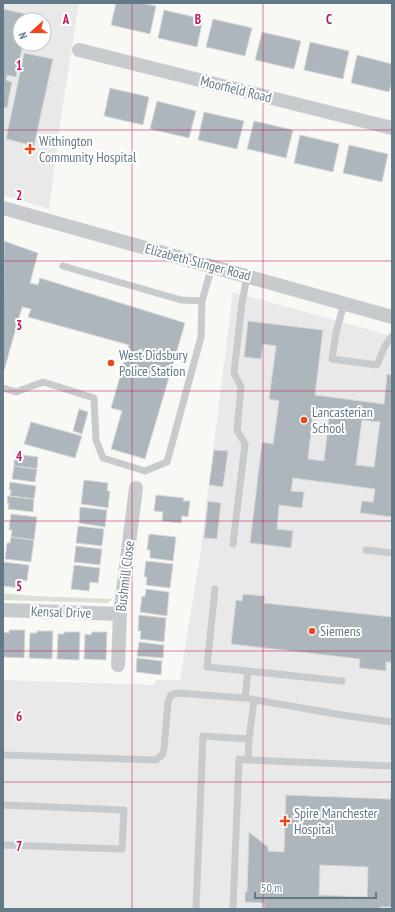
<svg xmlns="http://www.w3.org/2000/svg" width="395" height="912" viewBox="0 0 395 912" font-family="'PT Sans Narrow',sans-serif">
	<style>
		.built { fill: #e8e9e8; fill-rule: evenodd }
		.green { fill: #d9e0d5 }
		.building { fill: #adb6bc; stroke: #d9d9d7; fill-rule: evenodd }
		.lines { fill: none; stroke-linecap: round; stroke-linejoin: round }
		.service { stroke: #c7cbce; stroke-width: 7 }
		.minor { stroke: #c7cbce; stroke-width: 14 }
		.grid { fill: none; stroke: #c2185b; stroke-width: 1; stroke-opacity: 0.55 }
		.poi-dot { fill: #ef471c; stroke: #fff; stroke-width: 1.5 }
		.labels { text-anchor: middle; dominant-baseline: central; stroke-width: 4; stroke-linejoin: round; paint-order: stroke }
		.street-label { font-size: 14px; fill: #647988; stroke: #fff }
		.poi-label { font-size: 14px; fill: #647988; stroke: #fff; text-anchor: start }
		.grid-label { font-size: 13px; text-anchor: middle; font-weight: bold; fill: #c2185b; stroke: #fff; stroke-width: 4; stroke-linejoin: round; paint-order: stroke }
	</style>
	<rect width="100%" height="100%" fill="#f8f8f4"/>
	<path class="built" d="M3,3H79L63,104L49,209L3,195ZM20,20H44V44H20Z
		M233,292L392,336V909H3V680L154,685L156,680H180L200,556Z"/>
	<path class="green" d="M3,593L33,596L112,599L108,603L3,600Z"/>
	<path class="building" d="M116,3H142L156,6L150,34L111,25Z
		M3,9L26,14L25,20H20V35L16,34L14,40L20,41V44H23L16,77L7,75L6,80L12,82L7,108L3,107Z
		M164,10L203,19L197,47L158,38Z
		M213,19L252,28L245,56L206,47Z
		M262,32L301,41L294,69L255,60Z
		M310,42L349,51L343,79L304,70Z
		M24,53L53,59L34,146L6,139Z
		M357,55L392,64V82L389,92L351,83Z
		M110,88L149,97L143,125L104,116Z
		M157,101L196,111L189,138L150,129Z
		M204,112L244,121L237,149L198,140Z
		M254,121L293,130L286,158L247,149Z
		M300,135L339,144L333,172L294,163Z
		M349,145L388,154L382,182L343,173Z
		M4,241L38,253L30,283L38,285L40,278L185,323L145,459L111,449L122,411L111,408L129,345L28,317L31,309L22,307L3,374Z
		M248,321L323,330L315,395L384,404L387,374L392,375V517L360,513L362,501L373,502L375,489L293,478L291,491L304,492L302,508L279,505L277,529L293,531L291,548L250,543L262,442L273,444L279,401L269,399L276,346L263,344L261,359L244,357ZM313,414L329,416L324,461L308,459ZM362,420L380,422L374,467L356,465Z
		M79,409L88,412L82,434L73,431Z
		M31,422L82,436L75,458L24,444Z
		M214,450L228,451L223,487L209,485Z
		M15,454L38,457L37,469L14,466Z
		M14,466L37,469L35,482L12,479Z
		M84,480L108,483L107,491H110L108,508L81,504Z
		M10,482L36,486L34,499L10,496L11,490L9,489Z
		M156,495L184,498L183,501H190L188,517L182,516L181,523L162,521L163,512L154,511Z
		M8,496L34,499L33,512L8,509L9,503H7Z
		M208,501L221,503L217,539L204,538Z
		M80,507L107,510L105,527L79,523Z
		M11,514L37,517L34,540L11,537L12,530H9Z
		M78,526L104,529L102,546L76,543Z
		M149,534L176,537L173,561L150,558V550H147Z
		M11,537L34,540L31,562L5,559L7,543H10Z
		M76,546L102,549L100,565L74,562Z
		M146,561L173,564L170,588L146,585L147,577H144Z
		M3,562L29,565L27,581L21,580L20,588L3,586Z
		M74,565L100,568L98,583L90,582L89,591L71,589Z
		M146,589L169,592L167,616L140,612L142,596L145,597Z
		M243,594L265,596L264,603L392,617V662H386V671L359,668L360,659L231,644L236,600L242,601Z
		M139,615L166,618L164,642L140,639L141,631H138Z
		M9,630H25L24,658L3,657V632L9,633Z
		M37,631H53L52,659L29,658L30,633H37Z
		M64,632H80L79,660L57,659L58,634H64Z
		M92,632H107L106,660L84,659L85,634L91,635Z
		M139,642L164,645L163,658L137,656Z
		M137,658L162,661L161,675L136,672Z
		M391,790H392V907H380V909H264V903L245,902V892H247L249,832L268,847V851L284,852L286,795L390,799ZM320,865L368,867L367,897L319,895Z"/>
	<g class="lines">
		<path class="service" d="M63,266L181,300L202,301
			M344,303L336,333L332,359L377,365L385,346L392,336
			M3,388L16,392L43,382L94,398L96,440L103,458L145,471L167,462L201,337L202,301L212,266
			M233,544L245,444L237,430L241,387L234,373L242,303L247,276
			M366,550L392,553
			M215,589L207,667L248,671
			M245,698L248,671L342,681
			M254,700L249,739L248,760L392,766
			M3,755L156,760L162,755L164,749L168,702L171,695L177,693L245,698L342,715L392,722
			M3,805L124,810L122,849L3,845
			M196,909L203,736L249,739
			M233,909L239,759L248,760"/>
		<path class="minor" d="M79,50L392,128
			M3,208L392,317
			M3,610L120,614
			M118,665L120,614L136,488"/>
	</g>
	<path class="grid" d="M132,3V909M263,3V909M3,130H392M3,261H392M3,391H392M3,521H392M3,651H392M3,782H392"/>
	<g class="poi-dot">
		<path d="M28 143h4v4h4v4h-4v4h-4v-4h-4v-4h4z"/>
		<circle cx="111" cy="363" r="4"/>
		<circle cx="304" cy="420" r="4"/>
		<circle cx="312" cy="631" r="4"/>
		<path d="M283 815h4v4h4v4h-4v4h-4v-4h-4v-4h4z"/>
	</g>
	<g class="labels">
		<g class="street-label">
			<text transform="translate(236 89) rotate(14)">Moorfield Road</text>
			<text transform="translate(198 262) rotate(15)">Elizabeth Slinger Road</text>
			<text transform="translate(125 576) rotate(-83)">Bushmill Close</text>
			<text transform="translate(61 612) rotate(2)">Kensal Drive</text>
		</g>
		<g class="poi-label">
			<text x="39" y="141">Withington<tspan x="39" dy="16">Community Hospital</tspan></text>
			<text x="119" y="355">West Didsbury<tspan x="119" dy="16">Police Station</tspan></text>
			<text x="312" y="412">Lancasterian<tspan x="312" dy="16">School</tspan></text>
			<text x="320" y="631">Siemens</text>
			<text x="294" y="813">Spire Manchester<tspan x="294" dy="16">Hospital</tspan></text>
		</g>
	</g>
	<g class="grid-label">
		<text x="66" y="24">A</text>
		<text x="198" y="24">B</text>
		<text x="329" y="24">C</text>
		<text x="19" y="70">1</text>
		<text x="19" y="200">2</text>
		<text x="19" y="330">3</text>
		<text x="19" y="461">4</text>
		<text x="19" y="591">5</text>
		<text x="19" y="721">6</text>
		<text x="19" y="851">7</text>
	</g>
	<rect width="395" height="912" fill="none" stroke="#647988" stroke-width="8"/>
	<g transform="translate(32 32) rotate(249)"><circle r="19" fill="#ffffff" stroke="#c1c9cf"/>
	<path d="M0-3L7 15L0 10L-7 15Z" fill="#ef471c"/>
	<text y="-6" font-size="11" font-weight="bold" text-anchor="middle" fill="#647988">N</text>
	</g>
	<path d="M255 892v6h121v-6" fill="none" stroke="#647988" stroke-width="2"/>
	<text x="261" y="892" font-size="12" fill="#647988" stroke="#ffffff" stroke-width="3" paint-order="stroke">50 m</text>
</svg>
